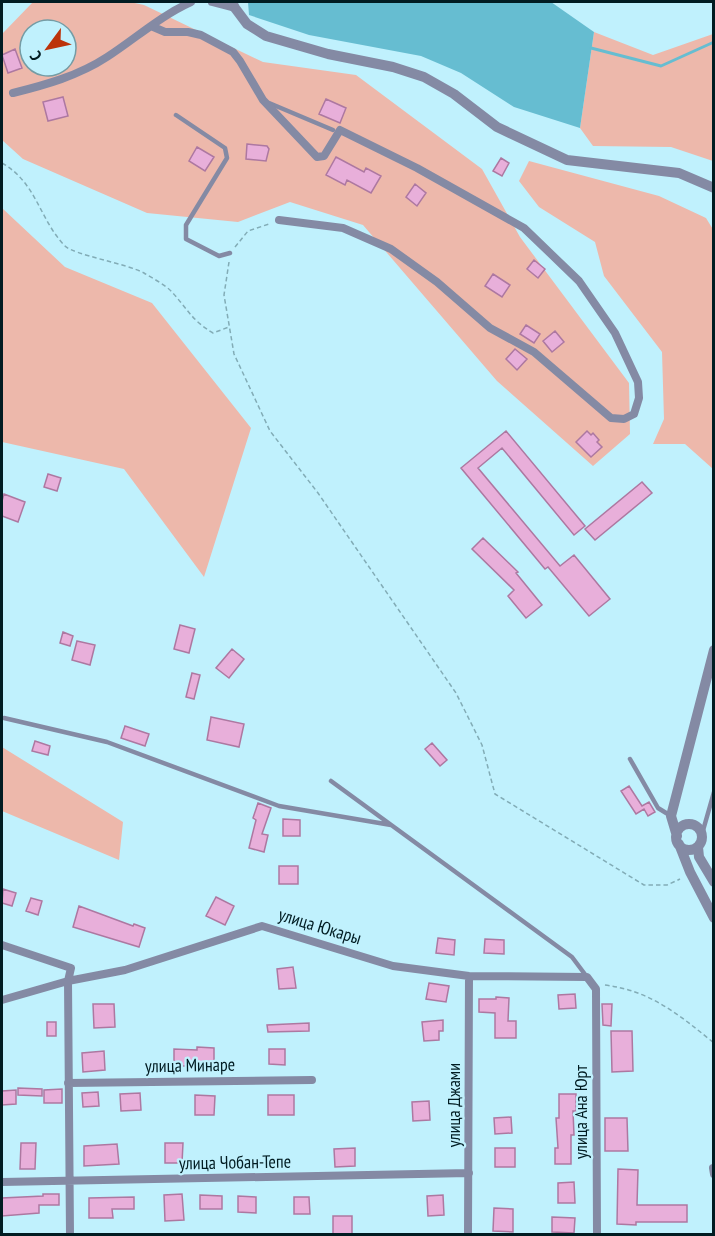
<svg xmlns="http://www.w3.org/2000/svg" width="715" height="1236" viewBox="0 0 715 1236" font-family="'PT Sans Narrow',sans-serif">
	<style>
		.green { fill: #edb8ab; fill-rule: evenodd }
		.water { fill: #66bdd1 }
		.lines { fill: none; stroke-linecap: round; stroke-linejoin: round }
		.stream { stroke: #66bdd1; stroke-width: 3 }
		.building { fill: #e8afda; stroke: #ad78a1; stroke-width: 1.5 }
		.path { stroke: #82acb6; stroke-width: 1.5; stroke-dasharray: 4.5 3; stroke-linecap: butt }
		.service { stroke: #848aa4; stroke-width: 4.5 }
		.minor { stroke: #848aa4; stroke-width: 8 }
		.tertiary { stroke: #848aa4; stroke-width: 10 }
		.labels { text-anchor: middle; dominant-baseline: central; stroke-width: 4.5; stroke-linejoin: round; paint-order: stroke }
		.street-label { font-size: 18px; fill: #011c22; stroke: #c0f1fd }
	</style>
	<rect width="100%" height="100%" fill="#c0f1fd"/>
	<path class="green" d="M33,2H130L144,5L263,62L356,75L482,169L520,237L629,383L630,434L593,466L497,381L363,225L290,202L238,222L147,213L23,159L2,140V34ZM30,30H66V66H30Z
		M594,32L653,55L713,34V161L671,147L593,146L580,128Z
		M529,161L659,196L706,218L714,231L713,469L685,444H653L664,419L662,352L604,276L595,242L539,207L519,181Z
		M2,208L65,267L152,303L251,428L204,577L124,469L2,442Z
		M2,747L123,822L119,860L2,811Z"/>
	<path class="water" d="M248,2H551L594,32L580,128L514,107L461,73L421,56L309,35L249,15Z"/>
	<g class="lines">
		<path class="stream" d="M591,48L661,66L714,42"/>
	</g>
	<path class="building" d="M15,49L22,68L8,73L2,55Z
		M63,97L68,116L48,121L43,102Z
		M326,99L346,108L340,123L319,114Z
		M247,144L267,146L269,149L266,161L246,159Z
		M197,147L214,157L205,171L189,161Z
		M336,157L364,172L366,168L381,176L371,193L347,180L345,185L326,175Z
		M501,158L509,163L502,176L493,171Z
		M415,184L426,193L417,206L406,197Z
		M534,260L545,269L538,278L527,269Z
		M493,274L510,285L502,297L485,286Z
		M526,325L540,334L534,343L520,334Z
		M555,331L564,342L552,352L543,341Z
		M515,349L527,359L517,370L506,359Z
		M506,431L585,526L574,535L502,448L478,468L560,566L574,555L610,599L589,616L548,567L545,569L461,468Z
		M587,431L591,435L593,433L599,440L597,442L602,447L591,457L576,442Z
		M48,474L61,478L57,491L44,487Z
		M642,482L652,493L595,540L585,529Z
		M4,494L25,502L18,522L2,516V501Z
		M483,538L518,572L516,573L542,605L526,618L508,596L514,590L472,549Z
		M180,625L195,629L189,653L174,649Z
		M63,632L73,636L70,646L60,643Z
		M77,641L95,645L90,665L72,660Z
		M232,649L244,659L229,678L216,668Z
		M192,673L200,675L194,699L186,697Z
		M211,717L244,724L239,747L207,740Z
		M125,726L149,734L145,746L121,738Z
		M35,741L50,746L48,755L32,751Z
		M432,743L447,760L440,766L425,749Z
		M629,786L642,806L649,802L655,812L648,816L644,809L636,814L621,791Z
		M258,803L271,808L262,834L268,835L264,852L249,848L256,820L253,818Z
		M283,819L300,820V836H283Z
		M279,866H298V884H279Z
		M3,889L16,893L12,906L2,903Z
		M216,897L234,906L225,925L206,916Z
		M31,898L42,901L38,915L26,911Z
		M79,906L133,926L134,924L145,928L139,947L73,927Z
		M438,938L455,940L454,955L436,953Z
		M485,939L504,940V954L484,953Z
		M293,967L296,988L279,989L277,969Z
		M429,983L449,986L446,1002L426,999Z
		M575,994L576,1008L559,1009L558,995Z
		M496,997L509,998L508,1021H516V1038H495V1013L479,1012V999H496Z
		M93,1004H114L115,1027L94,1028Z
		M602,1004H612L611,1026L603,1025Z
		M443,1020V1031H439V1040L424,1041L422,1022Z
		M47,1022H56V1036H47Z
		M309,1023V1031L268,1032L267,1025Z
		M611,1031H632L633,1071L612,1072Z
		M197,1047L214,1048V1066H174V1049L197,1050Z
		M269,1049H285V1065L269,1064Z
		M104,1051L105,1070L83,1072L82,1053Z
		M18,1088L42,1089V1096L18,1095Z
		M62,1089V1103H44V1090Z
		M16,1090V1104L2,1105V1091Z
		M98,1092L99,1106L83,1107L82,1093Z
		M140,1093L141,1110L121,1111L120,1094Z
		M559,1094H576V1111H573L574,1135H571V1164H555V1148H558L556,1118H559Z
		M195,1095L215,1096L214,1115H195Z
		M268,1095H294V1115H268Z
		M429,1101L430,1120L413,1121L412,1102Z
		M511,1117L512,1133L495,1134L494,1118Z
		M605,1118H627L628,1151H605Z
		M21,1143H36L35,1169H20Z
		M165,1143H183L182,1163H165Z
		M117,1144L119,1164L84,1166V1146Z
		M355,1148V1166L335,1167L334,1149Z
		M495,1148H515V1167H495Z
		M618,1169L638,1170L637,1205H687V1222H636V1225L617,1224Z
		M574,1182L575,1203H558V1183Z
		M43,1194H59V1205H39V1213L2,1216V1198L43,1196Z
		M182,1194L184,1220L165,1221L164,1195Z
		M200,1195L222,1196V1209H200Z
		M443,1195L444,1215L428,1216L427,1196Z
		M238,1196L256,1197V1213L238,1212Z
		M134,1197V1209H112L113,1218H89V1198Z
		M294,1197H309L310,1214H294Z
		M494,1208L513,1209V1232L493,1231Z
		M333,1216H352V1234H333Z
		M552,1217L575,1218L574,1233L552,1232Z"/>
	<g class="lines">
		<path class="path" d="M2,163C37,183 39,219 65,246C74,255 128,264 144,273C152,278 164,284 171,291C187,308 191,320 213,333L229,327
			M235,247L248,231L269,224
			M229,262L224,295L234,354L270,431L318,493L456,693L482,745L495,794L644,885H667L680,879
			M605,985C651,991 678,1014 714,1043"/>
		<path class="service" d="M269,103L333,130
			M176,115L225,148L227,158L186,225V239L219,256L230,253
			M4,718L107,742L279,806L391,825
			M630,759L658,808L671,816
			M331,781L572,957L587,977
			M702,834L714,792"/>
		<path class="minor" d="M212,2L235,8
			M151,26L165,32H188L201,35L233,52L240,61L263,100L317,157L324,156L340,130L417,168L524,228L579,281L615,333L638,382L639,398L634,414L624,419L611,418L534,352L490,328L437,282L391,249L343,228L279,220
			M13,93C45,85 78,76 107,57C135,39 160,16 191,2
			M2,945L71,968L68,981L70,1234
			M2,1000L68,981L125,970L262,926L393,966L469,976L587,977L596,989L597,1234
			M68,1083L312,1080
			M713,1168L714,1174
			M2,1182L469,1173
			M468,1234L469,976"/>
		<path class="tertiary" d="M232,2L235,8L247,24L266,36L328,54L393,67L424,77L454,94L497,127L567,160L679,173L714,188
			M676 837a13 13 0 1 1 26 0a13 13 0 1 1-26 0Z
			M677,836L671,816L714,650
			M679,844L690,872L714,918
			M698,847L699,857L714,882"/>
	</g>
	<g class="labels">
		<g class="street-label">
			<text transform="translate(320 926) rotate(17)">улица Юкары</text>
			<text transform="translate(190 1065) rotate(-1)">улица Минаре</text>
			<text transform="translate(453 1105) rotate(-90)">улица Джами</text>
			<text transform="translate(580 1112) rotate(-90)">улица Ана Юрт</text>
			<text transform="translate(235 1162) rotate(-1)">улица Чобан-Тепе</text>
		</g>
	</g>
	<rect width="715" height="1236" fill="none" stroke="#011c22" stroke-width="6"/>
	<g transform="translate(48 48) rotate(237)"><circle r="28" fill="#c0f1fd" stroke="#749ca5" stroke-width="1.5"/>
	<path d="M0-4.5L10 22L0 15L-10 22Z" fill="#bc330a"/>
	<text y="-9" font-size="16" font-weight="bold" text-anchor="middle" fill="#011c22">С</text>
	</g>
</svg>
